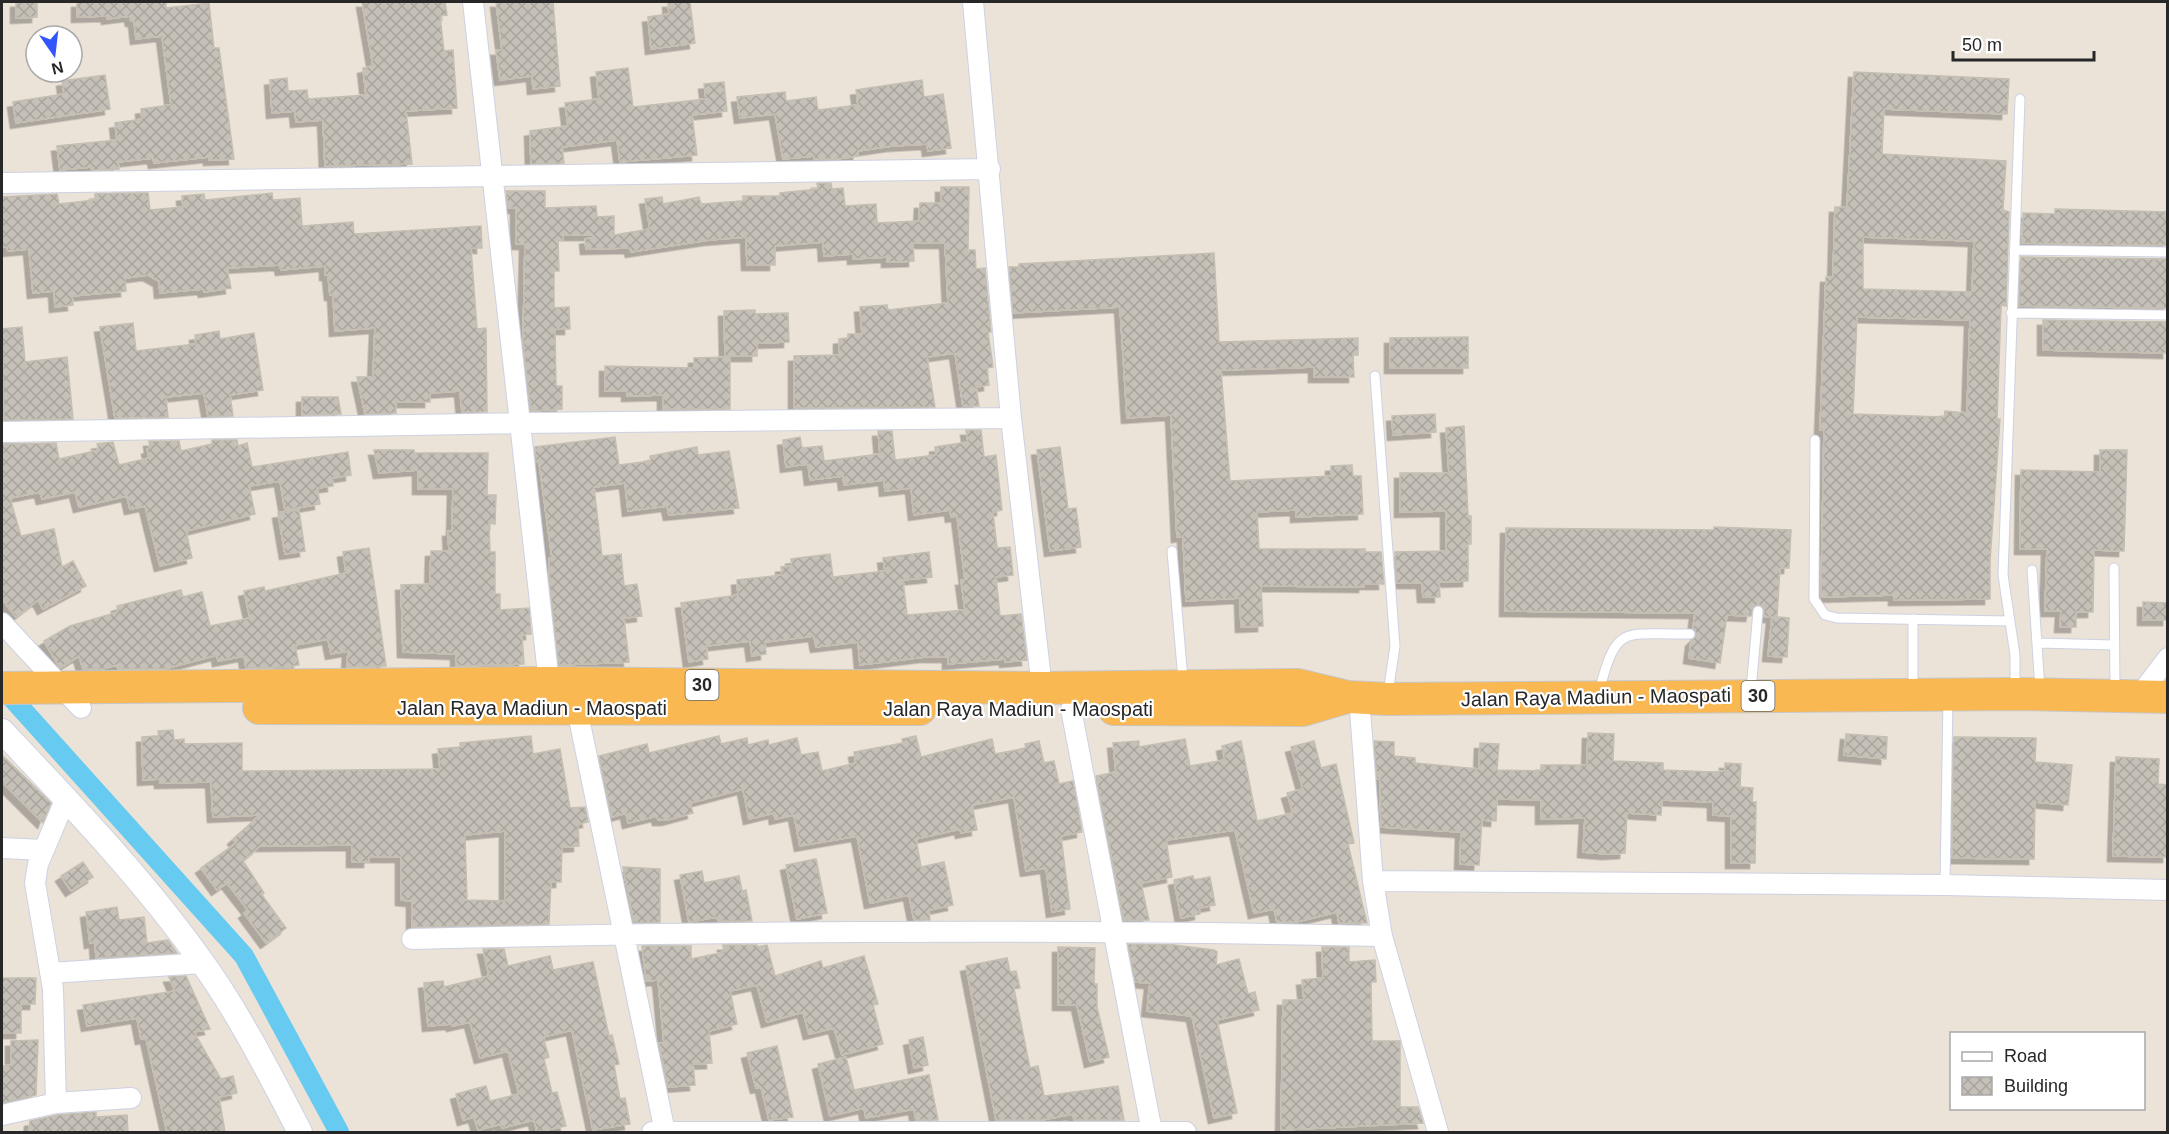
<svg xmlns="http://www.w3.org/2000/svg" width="2169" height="1134" viewBox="0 0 2169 1134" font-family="Helvetica,sans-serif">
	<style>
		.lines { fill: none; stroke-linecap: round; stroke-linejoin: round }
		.canal { stroke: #67caf1; stroke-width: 20 }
		.building { fill: url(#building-cross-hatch); stroke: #c5bfb2; stroke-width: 1.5; fill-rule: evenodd; filter: url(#shadow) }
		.service-casing { stroke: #cdd1e1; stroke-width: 11 }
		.minor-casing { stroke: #cdd1e1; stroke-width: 22 }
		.tertiary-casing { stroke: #cdd1e1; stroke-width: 26 }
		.trunk-casing { stroke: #c7c7c7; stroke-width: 34 }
		.service { stroke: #fff; stroke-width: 9 }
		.minor { stroke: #fff; stroke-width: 20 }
		.tertiary { stroke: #fff; stroke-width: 24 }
		.trunk { stroke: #f9b851; stroke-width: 32 }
		.labels { text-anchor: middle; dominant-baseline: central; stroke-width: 4.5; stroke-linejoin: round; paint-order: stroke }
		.shield { fill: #fff; stroke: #686868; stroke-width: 1.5 }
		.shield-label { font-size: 18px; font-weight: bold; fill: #272727 }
		.street-label { font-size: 20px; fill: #272727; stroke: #fff }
	</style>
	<defs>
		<pattern id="building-cross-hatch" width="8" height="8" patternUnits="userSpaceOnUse" patternTransform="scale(1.5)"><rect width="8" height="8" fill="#c5c0b8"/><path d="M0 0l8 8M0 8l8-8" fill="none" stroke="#a9a59e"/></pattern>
		<filter id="shadow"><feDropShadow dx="-5.5" dy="5.5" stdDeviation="0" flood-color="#0004"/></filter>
	</defs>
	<rect width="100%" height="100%" fill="#ebe3d8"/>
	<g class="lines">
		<path class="canal" d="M2,687L244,956L339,1132"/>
	</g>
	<path class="building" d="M16,2H37V17L16,18Z
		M77,2H166V8L209,3L214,48H219L234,159L209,160V157L154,163L153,158L118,162L119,169L92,170L91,167L60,170L57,146L117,140L115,123L142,119L141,109L171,105L162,36L136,39L134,21H131L130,16L107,19V16L77,17Z
		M362,2H445L447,15L440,16L444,51L453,50L457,108L406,111L412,164L325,166L323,120L296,122L295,111L272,113L270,80L287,78L288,91L307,90L308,99L366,95L363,68L373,66Z
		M496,2H553L560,86L533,89L532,76L500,80L496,50H502Z
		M668,2H690L695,43L651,49L648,17L669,14Z
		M628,68L633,107L706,99L704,84L724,82L727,111L692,115L697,155L620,162L617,140L562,147L564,163L531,164L530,131L568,126L565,103L599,99L596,72Z
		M1854,72L2009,79L2007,114L1884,109L1882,154L2006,161L2003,210L2009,212L2006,306L2001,305L1997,419H2000L1990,561V599L1894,600V595L1821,597L1824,430H1820L1826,277H1833L1835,207H1847ZM1863,237L1974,241L1972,292L1863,289ZM1857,317L1970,320L1967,413L1945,411L1944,417L1853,414Z
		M105,75L110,109L16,123L13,102L64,94L62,81Z
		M922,80L924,97L943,94L951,148L928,151L927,144L892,146L858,151V156L836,159H814V156L783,159L775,114L740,118L737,97L785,92L786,101L816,97L818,110L858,105L856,90Z
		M817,183H831L832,189L843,188L845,206L876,204L877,223L919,221L920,203H941V187H969L968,250H975L976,269L985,268L991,332H988L993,367L987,368L989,385L976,387L979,406H963L955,353L927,357L935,407L794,408V356L839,355V339L848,338V334H862L860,307L887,305L888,310L948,303L945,243H913L914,261L887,262V257L853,259V254L824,256L823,242L775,246V265H747L746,237L709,240L631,252L630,248L586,249L585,239L593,238V235H563V240H558L559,271H554V308L569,307L570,329H555L556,386H562V409L531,411L523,341L525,244H516V208H508L506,191H545V208L596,206L597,217L614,216V235L650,229L645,199L662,197L663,204L699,197L701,204L743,201V196H780V193L818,189Z
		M122,193H148L150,210L183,207L182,196L204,194L205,200L272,193L273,200L300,198L302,226L353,222L354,234L481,226L482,248H471L477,329L486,328L487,412H462L460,391L430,393V402H396V413L365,414L357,377H373L375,328L335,331L333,295H330L328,275H325V266L281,270L280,265L227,268L231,288L204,292L203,289L160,293L159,281L148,275L125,278L126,291L72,296L73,305L55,307L54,291L33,293L29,249L8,251L7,247H2V197L57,194L59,204L95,200V194Z
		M2055,209L2168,212V245L2022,243L2023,213L2055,214Z
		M1214,253L1219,342L1358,338V355H1353L1354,377H1314V367L1221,370L1230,481L1331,476V466L1352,465L1353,476H1361L1363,514L1296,517V510L1257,512L1259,549H1365V552H1381L1384,584H1364V587L1261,586L1263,626L1241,627L1240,598L1186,601L1183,536L1177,537L1171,415L1127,418L1120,307L1013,313L1009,267H1019V264Z
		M2021,257L2168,259V308L2019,306Z
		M755,310V314L788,313L789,342L757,343V356H725L724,311Z
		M2043,320L2168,322V353L2043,350Z
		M133,323L136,351L196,344L195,335L219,331L220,339L254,333L263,390L230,395L233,416H208L204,393L166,397L168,417L115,418L100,327Z
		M22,327L25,362L67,357L73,419L4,420L2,329Z
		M1468,337V368H1390V338Z
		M730,357V409H663V395L627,396V391H605V366L694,368V358Z
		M302,397H338L341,414L302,415Z
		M1435,414L1436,432L1393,435L1392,416Z
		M1464,426L1468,516H1471V544H1468V581L1439,582L1440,597H1423L1422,583H1397L1395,552L1446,551V511L1400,512V473H1449L1446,428Z
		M966,430H981L984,457L996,455L1002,510L993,512L997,548L1010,547L1013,575L996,577L1000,616L1021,614L1027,660L1005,662V659L948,664V657H925L860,665L858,642L816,647L814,636L765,642L766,654L752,656L750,641L706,646L708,659L689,662L681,603L738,595L737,580L782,575L781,567L792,566L791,559L830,554L833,577L885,571L883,558L929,552L932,577L903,580L907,615L965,610L961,580H965L957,516L951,517L950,510L914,515L911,488L885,491L884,480L844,485L843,476L810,480L808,464L786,467L783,440L800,437L802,448L822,446L824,461L880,454L878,431H892L895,460L936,455L935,447L968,442Z
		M615,437L619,465L651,461L650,456L697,447L698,455L729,451L739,508L669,515L667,506L628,511L625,483L594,487L602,556L621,554L624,586L637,584L642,616L624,618L629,662L559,665L550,588L549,558H552L539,462H536L535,447Z
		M212,440H237L238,446L247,443L252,467L348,452L351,475L332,478L333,486L317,488L320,504L285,510L280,481L249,486L255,514L186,531L192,558L160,566L145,506L130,509L127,496L79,507L75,492L42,499L40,492L10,498L21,536L54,529L62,567L73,561L86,586L43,609L38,600L16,617L2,599V444L56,443L59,459L99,450L97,444L113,442L119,465L149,458L147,449L150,448L149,441H179L181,451L212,444Z
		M1060,447L1068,509L1076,508L1081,547L1050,551L1037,450Z
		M374,450H414V453H488L487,495H496L495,524L489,523L490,552H495V594H500V610L529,608L531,634L522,635L524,664L456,666V654L403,652L401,585L430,584L431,551H449L448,531H452L453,489H418V470L379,473Z
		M2100,450H2127L2124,551L2094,550L2093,612H2076V627H2060L2061,611H2045L2047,549H2020L2021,470L2100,472Z
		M299,510L305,551L285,554L278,513Z
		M1714,527L1791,530L1789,568H1780L1777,617L1789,618L1787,657L1768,656L1772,617H1764V609L1759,604L1753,607L1751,616L1727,615L1720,663L1689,658L1691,641L1697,635L1693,628L1695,613L1505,611L1506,528L1714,530Z
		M369,548L386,666L347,667L348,651L331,654L328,639L295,645L299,665L288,667L246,668L244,656L218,661L217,655L164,669H118L117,665L102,669H83L79,656L60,668L44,641L70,626L118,612L117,606L181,590L183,597L202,592L210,626L250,618L244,591L264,587L265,591L346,573L343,552Z
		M2143,602L2168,603V620H2143Z
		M173,730L174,740L184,739V744L242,743V771L440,769L438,749L460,747V743L531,736L533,754L560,749L570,808L585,807L588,822L578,824L579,846L562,847L561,882H551L549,924L412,927V901L401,900V857H369V862H352V845L260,846L243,861L264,893L262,895L286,928L266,943L244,913L248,910L227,883L217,890L201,868L236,843L233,839L260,815L213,817L211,782L160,783V779L143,780L142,737L159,736L158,731ZM505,831V901L467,900L465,835Z
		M1588,733L1614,734L1613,761L1663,763V770L1714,772L1725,771V763L1741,764L1740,787L1753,788L1752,802H1756L1755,863H1731V816L1713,815V802L1662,800L1661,815L1627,813L1625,853L1607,854L1583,852L1585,818L1541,819V800L1497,799L1496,821L1482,820L1479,865L1460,864L1461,832L1381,827L1380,779H1377L1374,741L1394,742V756L1415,758V763L1479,769L1480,743L1499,744L1497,770L1541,771V765H1587Z
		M1846,734L1887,737L1886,759L1844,755Z
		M719,736L721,744L747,738L748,745L768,740L769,745L797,738L801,755L818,752L822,771L856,763L854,752L903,743L902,739L916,736L921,757L992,739L995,754L1026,748L1025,744L1039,741L1044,763L1054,761L1059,784L1073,781L1082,832L1061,836L1070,909L1052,912L1046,868L1026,871L1014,797L972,805L977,830L961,833L960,829L916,839L921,867L944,862L953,905L929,910L930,920H914L909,895L870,903L857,836L800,846L794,815L775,819L774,813L749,819L743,789L690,803L693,813L667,820H658L657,816L628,823L626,813L612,817L599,756L647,744L649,753Z
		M1954,737L2036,738L2035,762L2072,765L2068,805L2035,802L2034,859L1952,858Z
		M1185,739L1190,766L1225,760L1222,746L1241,741L1257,821L1293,813L1287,793L1303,789L1291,747L1314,741L1321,768L1336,764L1354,843L1348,844L1367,923H1339L1337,912L1296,922H1277L1274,909L1254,913L1235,830L1166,840L1172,877L1141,883L1149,920H1124L1096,776L1116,772L1113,743L1139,741V747Z
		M2,755L51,803L43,823L2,782Z
		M2116,757L2159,759L2158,784L2168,785V857L2113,856Z
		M816,859L827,913L797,919L786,865Z
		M83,862L93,877L71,891L61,876Z
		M623,867L660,869V922L634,923Z
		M702,871L704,883L739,876L742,891L746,890L752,921H718L717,917L689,922L680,875Z
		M1193,876L1194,880L1210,877L1215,905L1199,908L1200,914L1181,918L1174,880Z
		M117,907L119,920L144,917L147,943L168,940L177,953L96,958L95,942L90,943L86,912Z
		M1128,944L1174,945L1214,950L1217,952L1216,965L1239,959L1248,994L1255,992L1259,1010L1217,1020L1237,1113L1214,1118L1192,1016L1147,1011L1150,983L1135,982Z
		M723,945H757V947L767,945L775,976L821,961L823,968L864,956L878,1004L873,1005L883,1044L842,1055L834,1028L809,1034L803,1012L767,1022L757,985L730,991L737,1024L709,1031L712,1063L693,1064L695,1085L668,1087L659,1043H664L658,980L646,981L642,946H691V959L724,952Z
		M1058,947L1095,948L1094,984H1097V1007L1109,1057L1090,1062L1077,1005H1058Z
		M1322,947H1349V962L1375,960L1376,982H1371L1372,1041H1400V1107H1418L1423,1123L1281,1130L1283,1000H1304L1302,980L1323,978Z
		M483,949H504L508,966L550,956L553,970L593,962L609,1036L612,1035L619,1064L614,1065L620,1099L625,1098L630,1124L593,1130L572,1030L543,1037L549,1057L544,1059L552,1093L557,1092L566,1126L537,1132L534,1120L502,1128L501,1124L478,1130L474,1117L463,1120L456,1094L486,1086L490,1101L519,1094L508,1051L480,1058L470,1022L452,1026V1024L428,1026L424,983L443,981L444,987L489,976Z
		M1007,958L1010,972L1016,971L1020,988L1014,989L1030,1068L1038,1066L1044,1096L1118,1086L1124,1120H1074L1073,1114L1042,1120H996L966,966Z
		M186,976L210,1029L194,1032L221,1079L233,1076L237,1093L219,1097L225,1132H167L146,1038L141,1039L137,1018L87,1026L83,1005L175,991L169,977Z
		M2,978H36L35,1004H21V1033H2Z
		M923,1037L928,1065L914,1068L909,1040Z
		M38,1040L36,1095L2,1103V1066L11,1065V1041Z
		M777,1046L793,1117L769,1120L761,1087L756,1088L747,1053Z
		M846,1057L854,1090L929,1075L938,1120H916L914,1109L866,1118L864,1108L830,1116L818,1064Z
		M96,1112V1117L127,1115L128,1132H29L30,1121L58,1115Z"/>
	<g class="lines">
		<g class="service-casing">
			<path id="service" d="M2014,250L2168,252
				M2011,313L2168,315
				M1375,376L1395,646L1388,693
				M1815,440L1814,599L1825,615L1837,618L2009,621
				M1172,551L1183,680
				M2114,568L2115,691
				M2032,570L2040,689
				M2038,643L2114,645
				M2015,688V655L2003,575L2020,99
				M1913,689V619
				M1751,690L1758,611
				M1599,692C1617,622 1623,635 1690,634
				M1945,885L1948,698"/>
		</g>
		<g class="minor-casing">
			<path id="minor" d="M473,2L549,683
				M973,2L1011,418L1042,688
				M2,183L990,169
				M2,432L522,423L1011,418
				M2,623L81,708
				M2139,696L2168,658
				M1359,697L1373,881L1382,936L1438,1132
				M577,709L665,1132
				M1071,709L1152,1132
				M66,798L38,864L35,883L53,989L56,1103L131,1098
				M2,848L44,850
				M1373,881L1945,885L2168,890
				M412,939C736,931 1059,929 1382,936
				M50,973L203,963
				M2,1115L56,1103
				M652,1132H1186"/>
		</g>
		<g class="tertiary-casing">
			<path id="tertiary" d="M2,731C72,805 143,879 202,962C240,1015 270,1075 300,1132"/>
		</g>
		<g class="trunk-casing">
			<path id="trunk" d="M2,688L549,683L1042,688L1298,685L1348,697L1387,699L2016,694L2168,697
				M259,708L920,709
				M1114,709L1303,710L1347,697"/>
		</g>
		<use href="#service" class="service"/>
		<use href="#minor" class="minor"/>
		<use href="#tertiary" class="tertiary"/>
		<use href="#trunk" class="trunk"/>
	</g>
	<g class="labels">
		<g class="shield">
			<rect x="685.5" y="670" width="33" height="30" rx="4.5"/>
			<rect x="1741.5" y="681" width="33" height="30" rx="4.5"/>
		</g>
		<g class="shield-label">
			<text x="702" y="685">30</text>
			<text x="1758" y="696">30</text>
		</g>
		<g class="street-label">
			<text transform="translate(1596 697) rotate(-1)">Jalan Raya Madiun - Maospati</text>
			<text x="532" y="708">Jalan Raya Madiun - Maospati</text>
			<text x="1018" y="709">Jalan Raya Madiun - Maospati</text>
		</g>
	</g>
	<rect width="2169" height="1134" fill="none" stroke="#272727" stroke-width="6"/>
	<rect x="1950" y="1032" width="195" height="78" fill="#ffffff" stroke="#a9a9a9" stroke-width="1.5"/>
	<rect x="1962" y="1052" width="30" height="9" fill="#ffffff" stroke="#a9a9a9" stroke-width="1.5"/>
	<text x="2004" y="1062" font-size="18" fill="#272727">Road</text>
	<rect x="1962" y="1077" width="30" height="18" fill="url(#building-cross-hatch)" stroke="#a9a9a9" stroke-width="1.5"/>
	<text x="2004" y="1092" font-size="18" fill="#272727">Building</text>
	<g transform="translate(54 54) rotate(166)"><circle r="28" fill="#ffffff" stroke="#a9a9a9" stroke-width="1.5"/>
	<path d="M0-4.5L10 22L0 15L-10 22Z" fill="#3255fe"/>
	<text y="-9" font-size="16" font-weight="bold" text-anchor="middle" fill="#272727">N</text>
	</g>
	<path d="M1953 51v9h141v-9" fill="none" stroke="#272727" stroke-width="3"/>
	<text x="1962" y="51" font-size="18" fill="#272727" stroke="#ffffff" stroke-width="4.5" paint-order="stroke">50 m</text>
</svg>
